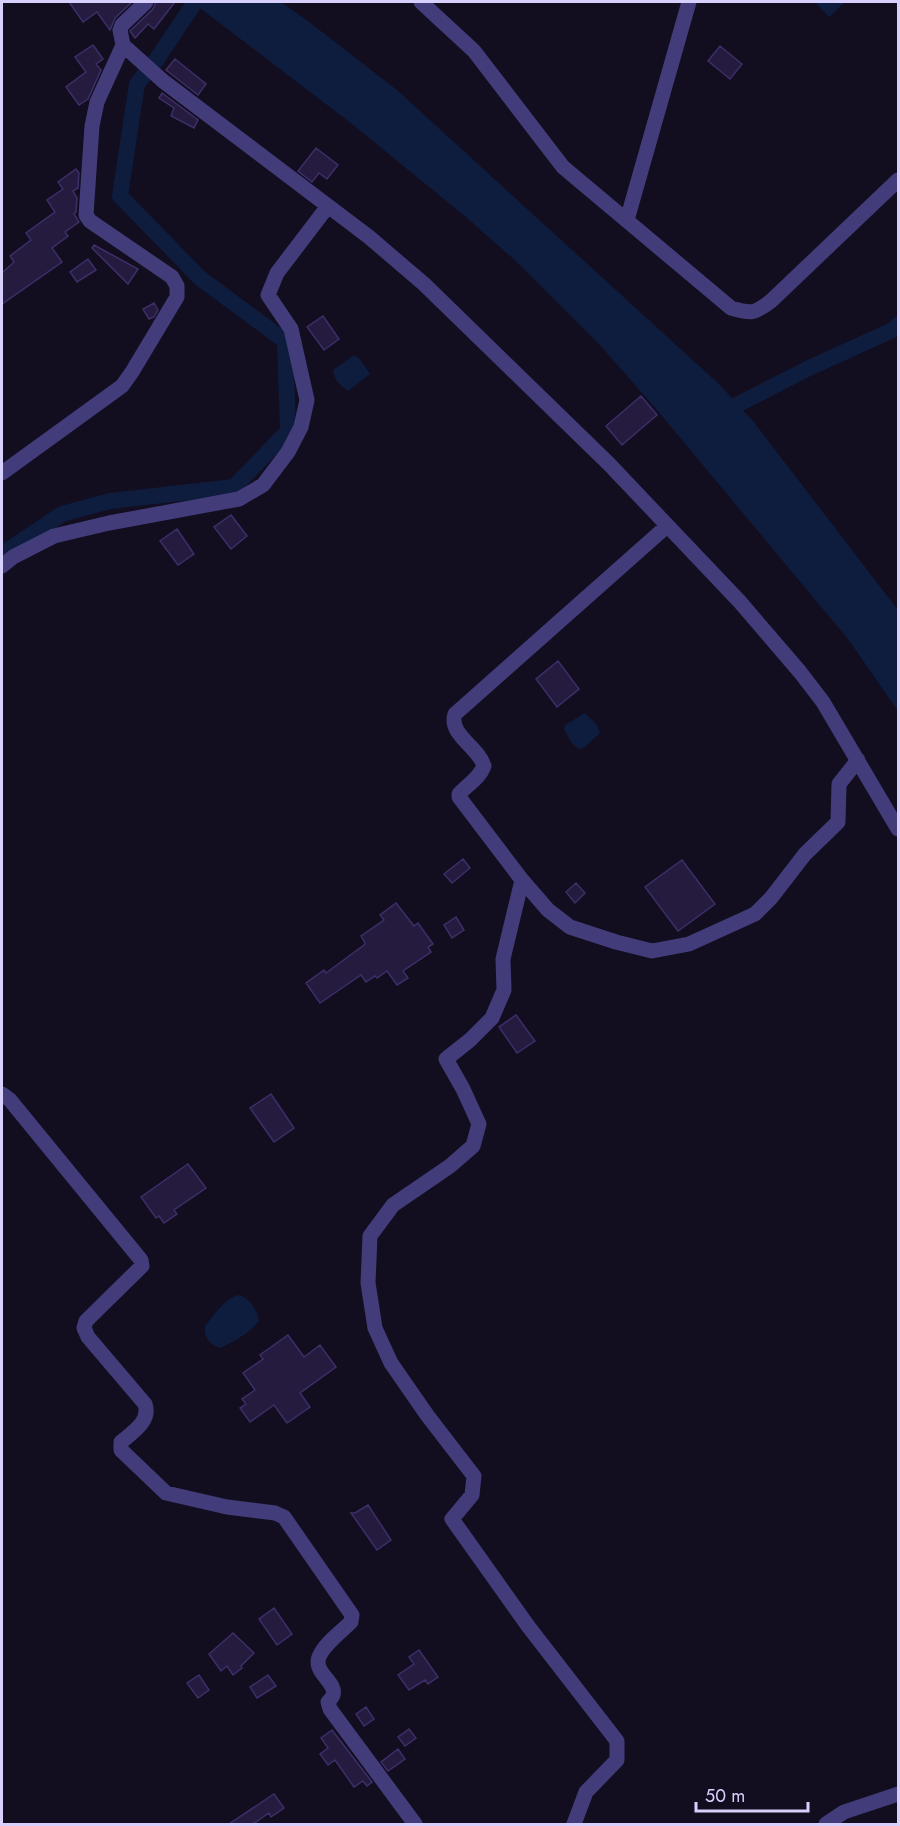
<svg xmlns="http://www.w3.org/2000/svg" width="900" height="1826" viewBox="0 0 900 1826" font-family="Jost,sans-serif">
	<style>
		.water { fill: #0e1c3e }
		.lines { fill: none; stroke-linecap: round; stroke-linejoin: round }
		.canal { stroke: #0e1c3e; stroke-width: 16 }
		.building { fill: #251b3f; stroke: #3e2e69; stroke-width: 1.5 }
		.minor { stroke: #423c7b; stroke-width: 15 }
	</style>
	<rect width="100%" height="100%" fill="#120e1f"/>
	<path class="water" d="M192,2H281L308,21L397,90L720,385L753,421L898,610V711L848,639L657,410L599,344L519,264L467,218L352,124Z
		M815,2H845L829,17Z
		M354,355L360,359L370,374L348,391C341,387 333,378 333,370Z
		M585,713L597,725L600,733L585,747L578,749L571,742L564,729L565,725Z
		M238,1295C250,1298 257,1309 259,1321C251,1333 233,1342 220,1348C210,1345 203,1337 205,1326C214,1315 224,1299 238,1295Z"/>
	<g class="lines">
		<path class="canal" d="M719,414L809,368L895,329L898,325
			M2,554L62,514L110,501L234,487L288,431L285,341L200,278L120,196L137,84L157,59L195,2"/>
	</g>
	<path class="building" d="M69,2H132L115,18L110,30L97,12L83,22Z
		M156,2H175L154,29L148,24L135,38L130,31L153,9Z
		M93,45L103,59L96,64L101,70L88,99L79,105L66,87L86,72L75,57Z
		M720,46L742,64L730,79L708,61Z
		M175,59L206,84L198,95L166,70Z
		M162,93L198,120L194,128L171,116L174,108L159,98Z
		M316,148L338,165L327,179L319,173L312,182L298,171Z
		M76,169L79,173L78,188L73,191L77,198L76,212L74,214L79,222L65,232L68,236L52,248L62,262L2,304V273L14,262L10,256L31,240L26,233L55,212L47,200L63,189L58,182Z
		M94,245L138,269L128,284L92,248Z
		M88,259L96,270L77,282L70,272Z
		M154,303L158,310L154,317L149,319L143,309Z
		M323,316L339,339L324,350L307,327Z
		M641,396L657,415L622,445L606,426Z
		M231,515L247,536L231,549L214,527Z
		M177,529L194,554L178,565L160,541Z
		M558,661L579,689L557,707L536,679Z
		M463,859L470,868L452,883L444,874Z
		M682,860L715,904L678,931L645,887Z
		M576,883L585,893L575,903L566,892Z
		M396,903L414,926L418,923L433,944L428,947L431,952L403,971L408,978L397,985L387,971L377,978L375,976L366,982L361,975L320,1003L306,983L324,970L326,973L364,945L365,943L361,936L384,920L380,915Z
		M456,917L464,930L452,938L444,925Z
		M516,1015L535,1041L517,1053L499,1027Z
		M271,1094L294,1128L274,1142L250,1108Z
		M188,1164L206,1188L174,1210L177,1214L164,1223L159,1216L156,1218L141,1197Z
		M288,1335L304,1357L320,1345L336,1367L300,1393L310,1407L287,1423L274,1405L250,1422L240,1408L246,1404L242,1399L255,1390L243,1373L263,1359L260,1355Z
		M368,1505L391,1540L377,1550L351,1513H355Z
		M274,1608L292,1634L277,1645L259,1619Z
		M233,1633L254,1653L241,1666L242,1668L233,1675L227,1666L221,1671L209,1654Z
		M419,1650L438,1677L428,1684L425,1680L409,1690L398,1675L414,1664L409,1657Z
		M199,1675L209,1690L198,1698L187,1683Z
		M268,1675L276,1686L257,1698L250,1687Z
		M366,1707L374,1719L364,1726L356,1714Z
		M409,1729L416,1738L405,1746L398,1737Z
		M332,1730L372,1782L367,1786L363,1781L354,1787L335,1760L328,1765L320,1754L328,1748L321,1738Z
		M398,1749L405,1759L388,1771L381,1762Z
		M274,1794L284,1808L271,1817L269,1813L253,1824H229Z"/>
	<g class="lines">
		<path class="minor" d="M421,2L474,51L563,167L731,308C751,314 754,314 771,301L898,180
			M123,45L163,81L369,237L424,284L609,464L740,602L800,672L823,702L898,829
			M627,220L689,2
			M2,473L122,386L132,372L177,297V286L172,277L90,221L86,215L92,126L97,102L123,45L120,30L122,25L146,2
			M2,566L13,557L54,536L109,523L239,499L263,485L288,452L301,427L307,400L291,329L268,295L277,273L328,206
			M522,880L459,797V794C468,784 479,779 484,766C479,747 448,735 455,714L667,526
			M2,1094L10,1100L141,1260L142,1266L86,1321L84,1328L88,1337L145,1404C151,1421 133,1432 121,1442V1450L166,1493L227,1507L275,1513L284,1517L352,1615L351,1622C341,1632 324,1644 319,1657C313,1673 337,1682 333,1695C332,1698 330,1700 328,1702L330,1709L415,1824
			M574,1824L586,1792L617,1760V1741L528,1626L452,1519L472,1495L474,1476L427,1415L391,1363L375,1328L368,1283L370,1236L393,1205L450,1166L473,1146L479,1124L463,1089L446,1059L470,1040L492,1018L504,990L503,959L522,880L548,910L570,927L616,942L652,951L689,944L755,914L771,898L805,854L838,822L839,784L858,760
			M826,1824L844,1812L898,1794"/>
	</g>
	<rect width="900" height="1826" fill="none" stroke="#d7cffc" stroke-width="6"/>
	<path d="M696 1802v9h112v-9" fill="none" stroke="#d7cffc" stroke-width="3"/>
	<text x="705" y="1802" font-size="18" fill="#d7cffc" stroke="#120e1f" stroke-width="4.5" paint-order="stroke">50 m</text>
</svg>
